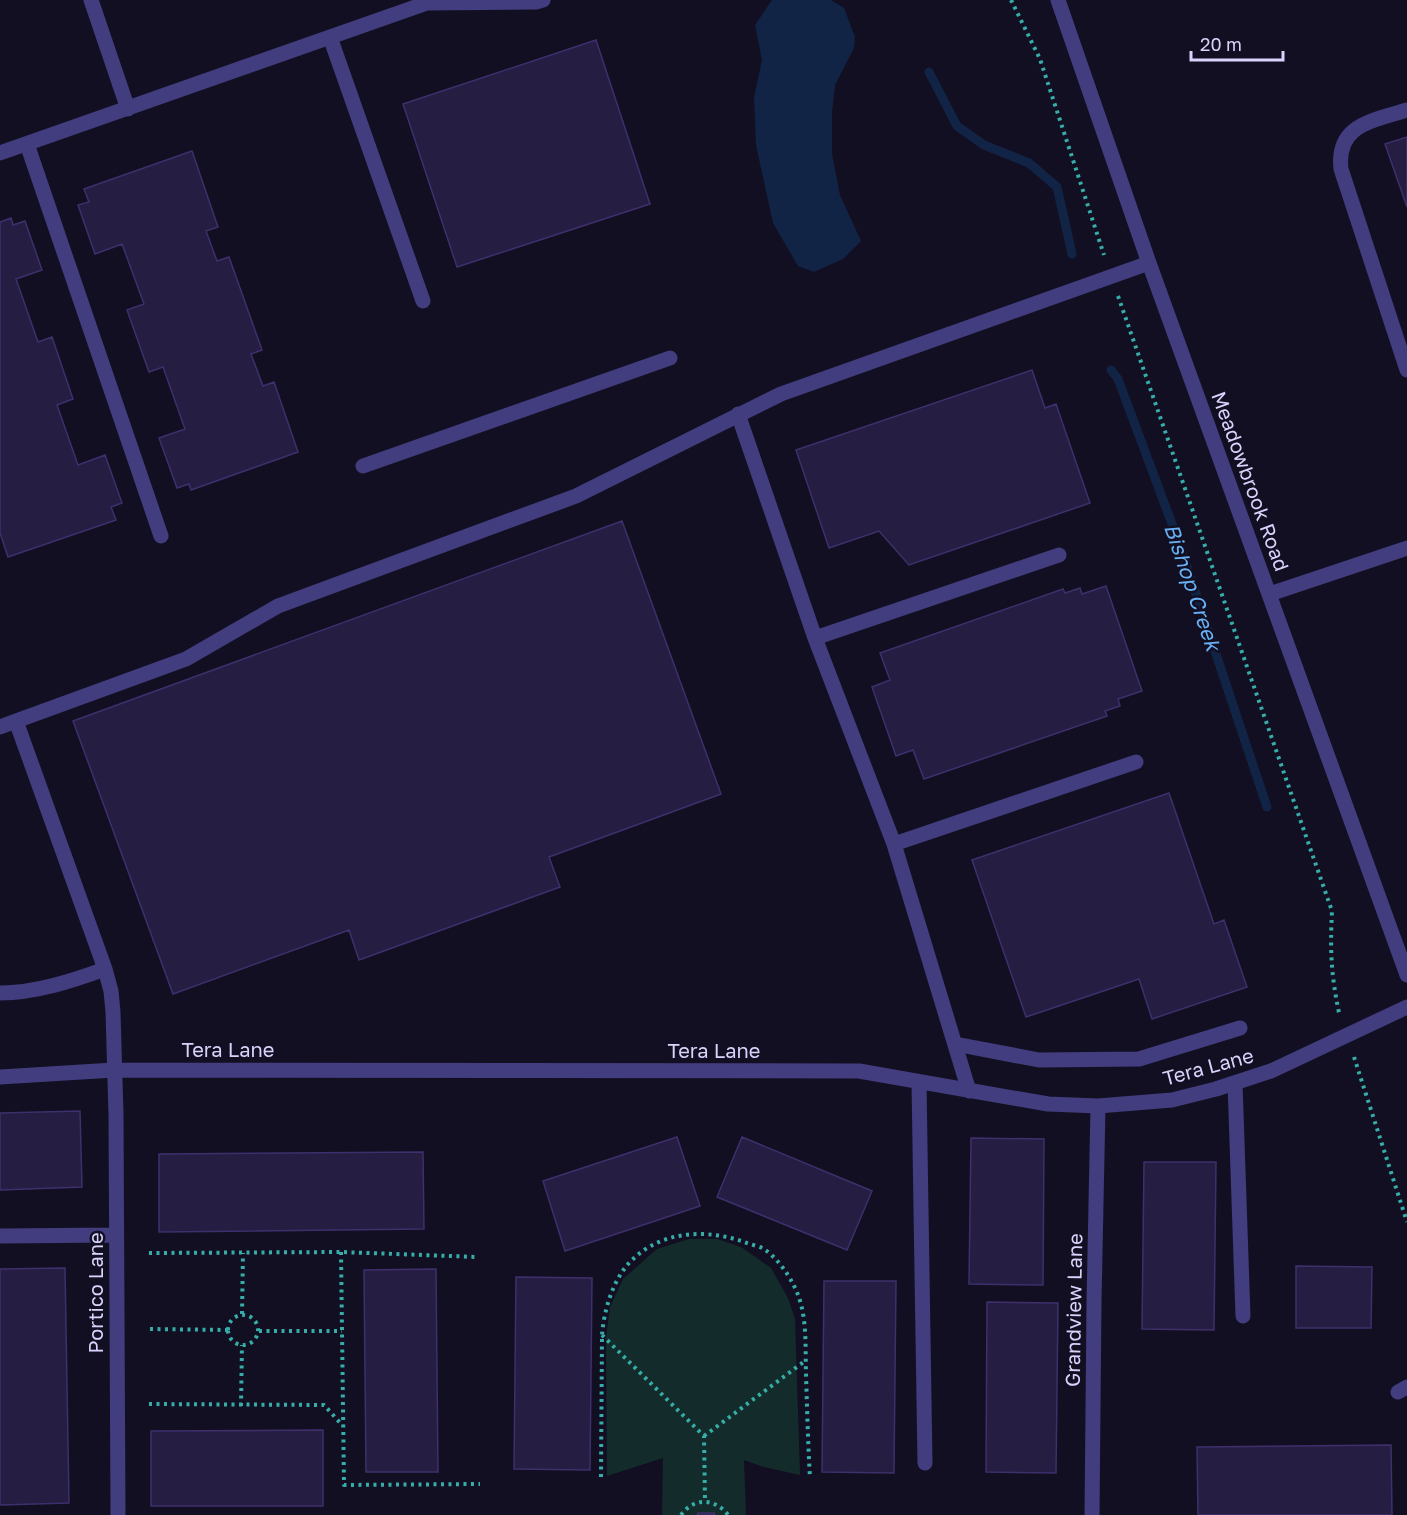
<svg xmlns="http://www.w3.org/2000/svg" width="1407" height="1515" viewBox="0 0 1407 1515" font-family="'Golos Text',sans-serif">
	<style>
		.green { fill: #132c2b }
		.water { fill: #112445 }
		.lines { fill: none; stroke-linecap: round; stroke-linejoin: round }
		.stream { stroke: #112445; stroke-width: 9 }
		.building { fill: #251d42; stroke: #3e306c; stroke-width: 1.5 }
		.path { stroke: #36ada9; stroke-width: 4; stroke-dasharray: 3 4.5; stroke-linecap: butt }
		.minor { stroke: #413d7e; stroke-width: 15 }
		.labels { text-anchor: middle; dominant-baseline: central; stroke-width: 5; stroke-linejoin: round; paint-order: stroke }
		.street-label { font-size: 20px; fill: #d9d3fc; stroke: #130f22 }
		.water-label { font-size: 21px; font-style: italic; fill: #68b1f5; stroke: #130f22 }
	</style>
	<rect width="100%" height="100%" fill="#130f22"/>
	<path class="green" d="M689,1239H717L741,1247L771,1268L788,1298L795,1319L800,1475L764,1467L744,1460L746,1515H662L663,1458L607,1476L606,1338L610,1307L623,1279L657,1249Z"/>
	<path class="water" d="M772,0H831L844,8L855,37L854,48L835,85L832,112V154L840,195L861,241L843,259L814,272L798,266L773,223L756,145L754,97L762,60L755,25Z"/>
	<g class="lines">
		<path class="stream" d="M929,72L957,126L984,145L1029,163L1057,187L1072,254
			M1111,370L1118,379L1178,540L1267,807"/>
	</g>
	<path class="building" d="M596,40L650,204L457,267L403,104Z
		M1407,137V207L1385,144Z
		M192,151L218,227L206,231L217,261L229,257L262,350L251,354L263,386L274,382L298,452L191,490L189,484L177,488L159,438L185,429L163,367L149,372L127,310L144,304L122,244L95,254L78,205L89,202L84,189Z
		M11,218L13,225L25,221L42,270L16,279L38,342L52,337L73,399L57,405L78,465L105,455L122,503L111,507L116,520L8,557L0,533V222Z
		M1032,370L1045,408L1056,404L1090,503L909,565L879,531L829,548L796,450Z
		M622,521L721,794L549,857L560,887L359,960L349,930L173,994L73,721Z
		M1106,586L1142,691L1118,699L1120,706L1105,711L1107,716L924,779L913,750L896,756L872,687L890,680L880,653L1063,589L1065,593L1080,588L1082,594Z
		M1169,793L1214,924L1224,920L1247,987L1152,1019L1139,979L1026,1017L972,860Z
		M80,1111L82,1187L0,1190V1113Z
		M677,1137L700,1206L565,1251L543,1181Z
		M742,1137L872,1191L847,1250L717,1197Z
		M971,1138L1044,1139L1043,1285L969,1284Z
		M423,1152L424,1229L159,1232V1154Z
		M1144,1162H1216L1214,1330L1142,1329Z
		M1296,1266L1372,1267L1371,1328H1296Z
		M65,1268L69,1503L0,1505V1269Z
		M436,1269L438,1472H366L364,1270Z
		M516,1277L592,1278L590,1470L514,1469Z
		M824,1281H896L894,1473L822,1472Z
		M987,1302L1058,1303L1056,1473L986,1472Z
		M323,1430V1506H151V1431Z
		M1391,1445L1392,1515H1198L1197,1447Z
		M698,1513H714L715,1515H697Z"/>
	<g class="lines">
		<path class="path" d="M1011,0L1040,59L1104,255
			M1118,296L1332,911C1330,951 1331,974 1339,1013
			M1354,1057L1407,1222
			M341,1252L344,1485L480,1484
			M149,1253L341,1252L477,1257
			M242,1314L243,1253
			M228 1330a15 15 0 1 1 30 0a15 15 0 1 1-30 0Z
			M150,1329L228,1330
			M259,1331H342
			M602,1335L704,1436L705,1501
			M149,1404L324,1405L343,1426
			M241,1406L242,1345
			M704,1436L805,1361
			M601,1477L602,1335C604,1311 612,1282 629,1263C660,1230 707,1228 747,1243C752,1245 759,1246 764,1249C776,1257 787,1272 793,1284C808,1311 805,1344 806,1373C807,1408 808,1443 810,1478
			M681,1515C694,1497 715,1498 728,1515"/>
		<path class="minor" d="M91,0L128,109
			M1058,0L1149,263L1407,975
			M330,37L423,301
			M1407,110C1373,121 1336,124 1341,169L1407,370
			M27,144L161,536
			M0,153L427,3L536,2L543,0
			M738,414L815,638L894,844L969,1091
			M363,466L670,358
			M1270,594L1407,548
			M815,638L1059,555
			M0,727L16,721
			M894,844L1136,762
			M0,993C35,993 72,981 105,969
			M955,1044L1039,1060L1139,1059L1240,1028
			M0,1077L114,1070L859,1071L1048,1104L1098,1106L1172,1100L1216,1089L1271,1071L1407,1007
			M919,1082L925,1463
			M1235,1083L1243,1316
			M0,1236L116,1235
			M1398,1392L1407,1387
			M118,1515L116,1114L113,1012L111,991L105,969L16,721L186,659L278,606L576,496L781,394L1149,263
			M1092,1515L1094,1302L1098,1106"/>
	</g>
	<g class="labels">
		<g class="street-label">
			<text transform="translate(1251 481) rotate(70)">Meadowbrook Road</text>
			<text x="228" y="1049">Tera Lane</text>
			<text x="714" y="1050">Tera Lane</text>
			<text transform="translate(1208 1066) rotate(-15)">Tera Lane</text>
			<text transform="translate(95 1293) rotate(-90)">Portico Lane</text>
			<text transform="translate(1073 1310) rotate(-89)">Grandview Lane</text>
		</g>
		<g class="water-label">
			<text transform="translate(1193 587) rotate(71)">Bishop Creek</text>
		</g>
	</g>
	<path d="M1191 51v9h92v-9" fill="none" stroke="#d9d3fc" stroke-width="3"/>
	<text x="1200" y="51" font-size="18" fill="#d9d3fc" stroke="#130f22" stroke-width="4.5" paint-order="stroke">20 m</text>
</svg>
